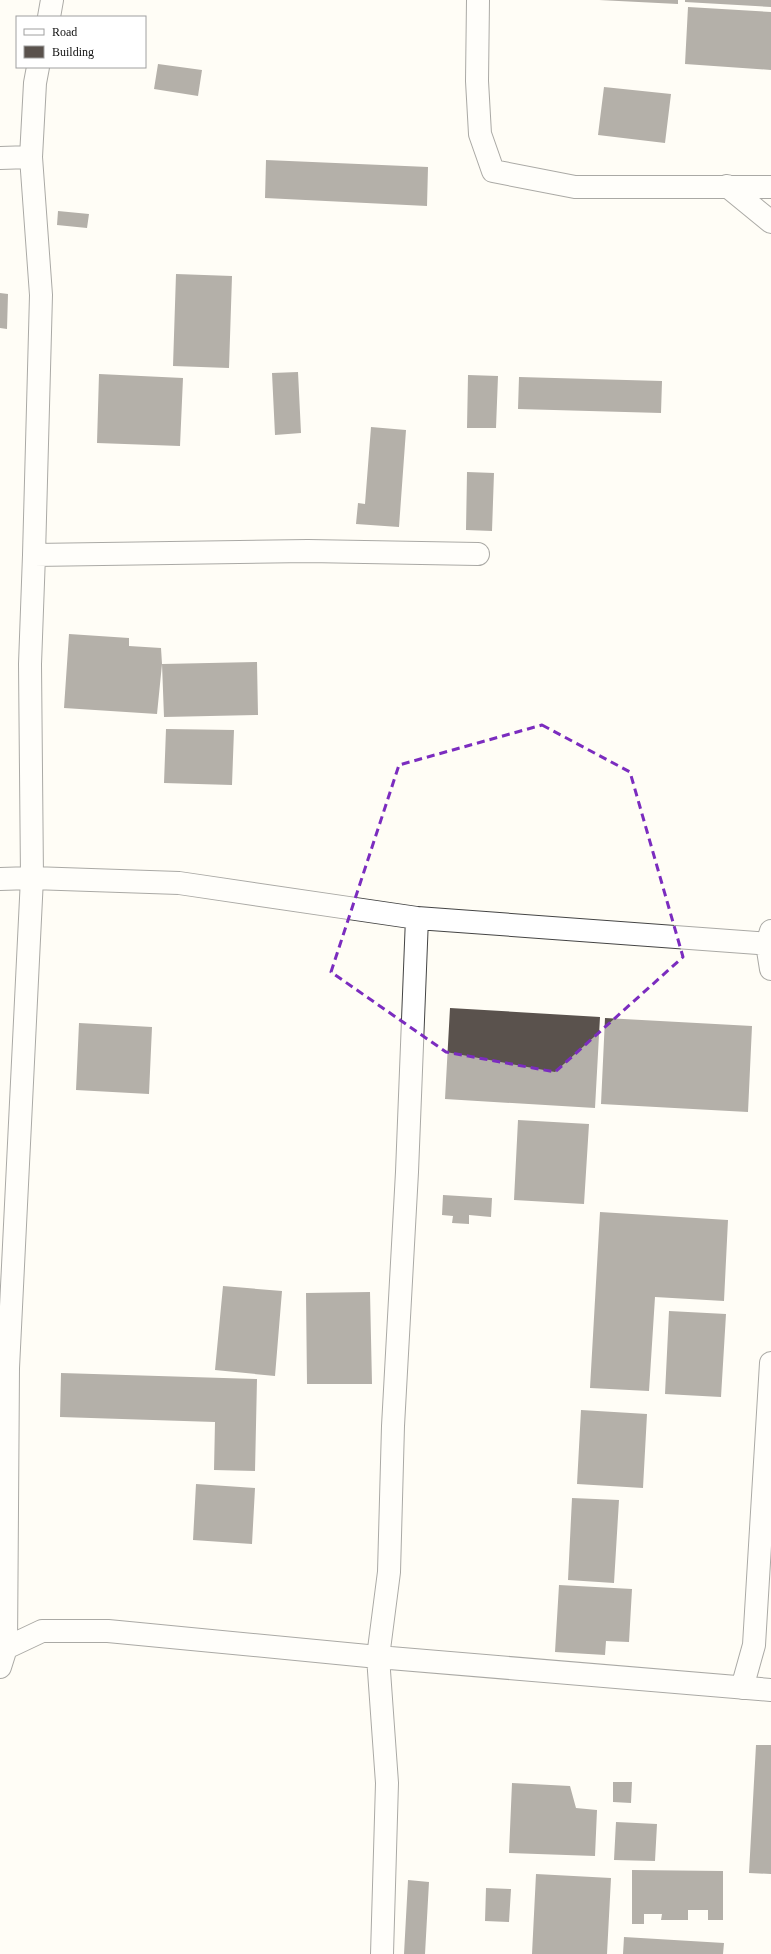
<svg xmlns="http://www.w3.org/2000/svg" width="771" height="1954" viewBox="0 0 771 1954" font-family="'Times New Roman',serif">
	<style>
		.building { fill: #5a524d }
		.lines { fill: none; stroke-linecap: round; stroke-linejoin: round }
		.minor-casing { stroke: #444; stroke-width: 24 }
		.minor { stroke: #fff; stroke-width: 22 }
		.marked { fill: none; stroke: #7b2cbf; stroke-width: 3; stroke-dasharray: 8 5; stroke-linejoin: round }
	</style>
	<rect width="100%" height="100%" fill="#fffdf5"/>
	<path class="building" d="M599,0H678V4Z
		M685,0H771V7L685,2Z
		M688,7L771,12V70L685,64Z
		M158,64L202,70L198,96L154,89Z
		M604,87L671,94L665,143L598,135Z
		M266,160L428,167L427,206L265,198Z
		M58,211L89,214L87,228L57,225Z
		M176,274L232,276L229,368L173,366Z
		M0,293L8,294L7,329L0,328Z
		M298,372L301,433L275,435L272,373Z
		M99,374L183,378L180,446L97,443Z
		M468,375L498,376L496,428H467Z
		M519,377L662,381L661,413L518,409Z
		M371,427L406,430L399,527L356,524L358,503L365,504Z
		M467,472L494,473L492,531L466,530Z
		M69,634L129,638V646L161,648L162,664L157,714L64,708Z
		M257,662L258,715L164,717L162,664Z
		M166,729L234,730L232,785L164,783Z
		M450,1008L600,1017L595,1108L445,1099Z
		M605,1018L752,1026L748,1112L601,1104Z
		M79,1023L152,1027L149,1094L76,1090Z
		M518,1120L589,1124L584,1204L514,1200Z
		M443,1195L492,1198L491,1217L469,1215V1224L452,1223L453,1216L442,1215Z
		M600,1212L728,1220L724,1301L655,1297L649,1391L590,1388Z
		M223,1286L282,1291L275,1376L215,1370Z
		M370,1292L372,1384H307L306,1293Z
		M669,1311L726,1314L721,1397L665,1394Z
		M61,1373L257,1379L255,1471L214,1470L215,1422L60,1417Z
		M581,1410L647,1414L643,1488L577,1484Z
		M196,1484L255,1488L252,1544L193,1540Z
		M572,1498L619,1500L614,1583L568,1580Z
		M559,1585L632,1589L629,1642L606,1641L605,1655L555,1652Z
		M756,1745H771V1874L749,1873Z
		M613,1782H632L631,1803L613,1802Z
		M512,1783L570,1786L576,1808L597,1810L595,1856L509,1853Z
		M616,1822L657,1824L655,1861L614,1860Z
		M632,1870L723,1871V1920H708V1910H688V1920H661L662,1914H644V1924H632Z
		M536,1874L611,1878L607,1954H532Z
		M408,1880L429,1882L425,1954H404Z
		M486,1888L511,1889L509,1922L485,1921Z
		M624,1937L724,1943L723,1954H623Z"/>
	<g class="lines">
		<g class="minor-casing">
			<path id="minor" d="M478,0L477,81L480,134L493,171L575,187H771
				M49,17L52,0
				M0,158L31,157
				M727,186L771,222
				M34,555L41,295L31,157L35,83L38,67
				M0,879L32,878L179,883L417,918L771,944
				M771,931L767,944L771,969
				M6,1648L8,1368L32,878L30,664L34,555L308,551L478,554
				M0,1667L6,1648L42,1631H108L378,1657L771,1690
				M742,1688L754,1645L771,1363
				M382,1954L387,1783L378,1657L389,1572L393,1426L407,1172L417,918"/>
		</g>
		<use href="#minor" class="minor"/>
	</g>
	<path d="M0 0H771V1954H0ZM542,725L630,772L683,957L555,1072L446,1052L331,972L399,765Z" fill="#fffdf5" fill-opacity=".55" fill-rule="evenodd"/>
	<path class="marked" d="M542,725L630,772L683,957L555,1072L446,1052L331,972L399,765Z"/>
	<rect x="16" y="16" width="130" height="52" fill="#ffffff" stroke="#a0a0a0"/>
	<rect x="24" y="29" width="20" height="6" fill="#ffffff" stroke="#a0a0a0"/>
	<text x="52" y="36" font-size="12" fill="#111111">Road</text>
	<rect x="24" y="46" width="20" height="12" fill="#5a524d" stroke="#a0a0a0"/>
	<text x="52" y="56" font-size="12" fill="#111111">Building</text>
</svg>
